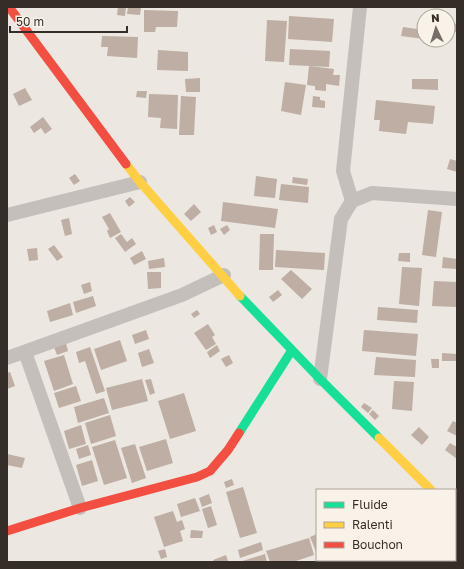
<svg xmlns="http://www.w3.org/2000/svg" width="464" height="569" viewBox="0 0 464 569" font-family="'Golos Text',sans-serif">
	<style>
		.building { fill: #beaea3 }
		.lines { fill: none; stroke-linecap: round; stroke-linejoin: round }
		.street { stroke: #c4bfba; stroke-width: 14 }
		.fast { stroke: #16e098; stroke-width: 9 }
		.slow { stroke: #ffcf43; stroke-width: 9 }
		.jam { stroke: #f24e42; stroke-width: 9 }
	</style>
	<rect width="100%" height="100%" fill="#ece7e0"/>
	<path class="building" d="M118,7H126L125,16L117,15Z
		M128,7L141,8L140,15L127,14Z
		M144,10L178,11L177,27H156L155,32H144Z
		M289,16L334,19L332,42L288,39Z
		M267,20L287,21L284,62L265,61Z
		M448,23L457,24V32L448,31Z
		M403,27L424,30V39L401,36Z
		M102,36L138,37L137,58L107,56L108,47H101Z
		M290,49L330,51L329,67L289,65Z
		M158,50L188,52V71L157,70Z
		M309,66L334,69L333,75H340L339,86L326,84V91L315,90V86L307,85Z
		M200,78V92H186L185,79Z
		M412,79H438V90L412,89Z
		M285,82L306,85L301,115L281,111Z
		M25,88L32,100L19,106L13,94Z
		M137,91H147L146,98L136,97Z
		M149,94L178,95L177,129L160,128L161,118L148,117Z
		M181,96L196,97L194,135H179Z
		M313,96L320,97V100L325,101V108L312,107Z
		M376,100L435,106L433,124L408,122L406,134L379,131L380,120H374Z
		M43,117L52,129L45,134L41,128L34,133L30,127Z
		M450,159L457,161V172L447,169Z
		M75,174L80,181L74,185L69,178Z
		M256,176L277,179L275,198L254,196Z
		M293,177L308,179L307,185L292,183Z
		M281,184L309,187L308,203L279,200Z
		M130,197L135,202L129,207L125,201Z
		M223,202L278,209L275,228L221,221Z
		M194,204L201,212L191,221L184,214Z
		M428,210L442,212L436,257L422,255Z
		M110,213L121,232L110,238L107,231L109,229L102,217Z
		M69,218L72,234L65,236L61,220Z
		M214,225L217,232L211,235L208,228Z
		M227,225L230,230L224,235L220,229Z
		M121,234L127,242L132,238L136,244L125,252L115,238Z
		M260,234H274L273,270H259Z
		M54,245L63,257L57,261L48,249Z
		M37,248L38,260L29,261L27,249Z
		M276,250L325,253L324,270L275,267Z
		M142,251L146,259L134,265L130,258Z
		M399,253H410V262L398,261Z
		M443,257L457,259V269L442,268Z
		M164,258L165,267L149,269L148,261Z
		M402,267L422,268L419,306L399,304Z
		M291,270L312,289L302,299L281,279Z
		M147,272H161V288L148,289Z
		M434,281L457,282V307L432,306Z
		M90,282L92,291L84,294L81,285Z
		M278,290L282,295L273,302L269,297Z
		M93,296L96,306L76,313L73,302Z
		M70,303L73,315L50,322L47,311Z
		M378,307L418,310L417,323L377,320Z
		M197,310L200,314L194,318L191,314Z
		M208,324L215,335L212,337L216,344L206,350L194,333Z
		M146,330L149,339L135,344L132,335Z
		M364,330L418,334L416,356L362,351Z
		M120,340L127,361L101,370L94,349Z
		M66,343L68,351L57,355L54,347Z
		M217,345L220,351L210,358L207,352Z
		M90,347L105,391L96,394L85,361L79,363L76,352Z
		M149,349L154,363L142,367L138,353Z
		M442,353L457,354V361H442Z
		M64,355L73,384L54,391L44,361Z
		M229,355L233,363L226,367L221,359Z
		M376,357L416,360L415,377L374,375Z
		M431,359H439V368H432Z
		M10,372L15,386L7,389V373Z
		M142,379L148,401L112,410L106,388Z
		M151,379L155,393L150,395L145,380Z
		M394,381L414,382L412,411L392,409Z
		M76,386L81,401L59,408L54,393Z
		M184,393L196,431L170,439L158,401Z
		M104,398L109,413L78,423L74,407Z
		M364,403L372,408L368,413L361,407Z
		M373,410L379,416L375,420L369,414Z
		M110,415L116,436L91,444L85,423Z
		M453,421L457,423V436L447,431Z
		M81,425L86,444L69,449L64,431Z
		M419,427L429,437L422,445L411,435Z
		M166,439L173,463L147,471L139,447Z
		M115,440L127,478L104,485L92,447Z
		M450,443L457,447V459L445,450Z
		M135,444L146,478L132,483L121,448Z
		M88,445L91,455L79,459L76,449Z
		M7,454L25,458L22,468L7,465Z
		M92,460L98,481L82,486L76,465Z
		M232,479L234,485L226,488L224,482Z
		M243,487L257,533L240,538L226,492Z
		M209,494L212,503L202,507L199,498Z
		M195,498L200,511L181,517L177,504Z
		M211,506L217,525L208,528L202,509Z
		M173,511L177,522L182,520L185,529L180,531L183,541L164,547L154,517Z
		M191,530L203,531L202,538H190Z
		M317,534V554L310,537Z
		M309,538L314,555L293,562H270L266,551Z
		M261,542L263,550L240,558L238,550Z
		M165,549L167,557L161,559L158,551Z
		M265,554L267,562H239Z
		M226,555L228,561L214,562L213,560Z"/>
	<g class="lines">
		<path class="street" d="M352,201L343,171L360,7
			M7,215L140,182
			M25,352L80,508
			M7,358L182,295L224,275
			M320,379L341,219L352,201L372,193L457,199"/>
		<path class="fast" d="M240,296L320,379L379,438
			M239,433L292,350
			M455,514L457,516"/>
		<path class="slow" d="M126,164L140,182L240,296
			M379,438L431,490"/>
		<path class="jam" d="M9,7L126,164
			M7,531L80,508L197,477L210,471L228,450L239,433"/>
	</g>
	<rect width="464" height="569" fill="none" stroke="#352d28" stroke-width="16"/>
	<rect x="316" y="489" width="140" height="72" fill="#f8f2e8" stroke="#aaa39b"/>
	<rect x="324" y="502" width="20" height="6" fill="#16e098" stroke="#aaa39b"/>
	<text x="352" y="509" font-size="12" fill="#352d28">Fluide</text>
	<rect x="324" y="522" width="20" height="6" fill="#ffcf43" stroke="#aaa39b"/>
	<text x="352" y="529" font-size="12" fill="#352d28">Ralenti</text>
	<rect x="324" y="542" width="20" height="6" fill="#f24e42" stroke="#aaa39b"/>
	<text x="352" y="549" font-size="12" fill="#352d28">Bouchon</text>
	<g transform="translate(436 28) rotate(356)"><circle r="19" fill="#f8f2e8" stroke="#aaa39b"/>
	<path d="M0-3L7 15L0 10L-7 15Z" fill="#756e68"/>
	<text y="-6" font-size="11" font-weight="bold" text-anchor="middle" fill="#352d28">N</text>
	</g>
	<path d="M10 26v6h117v-6" fill="none" stroke="#352d28" stroke-width="2"/>
	<text x="16" y="26" font-size="12" fill="#352d28" stroke="#f8f2e8" stroke-width="3" paint-order="stroke">50 m</text>
</svg>
